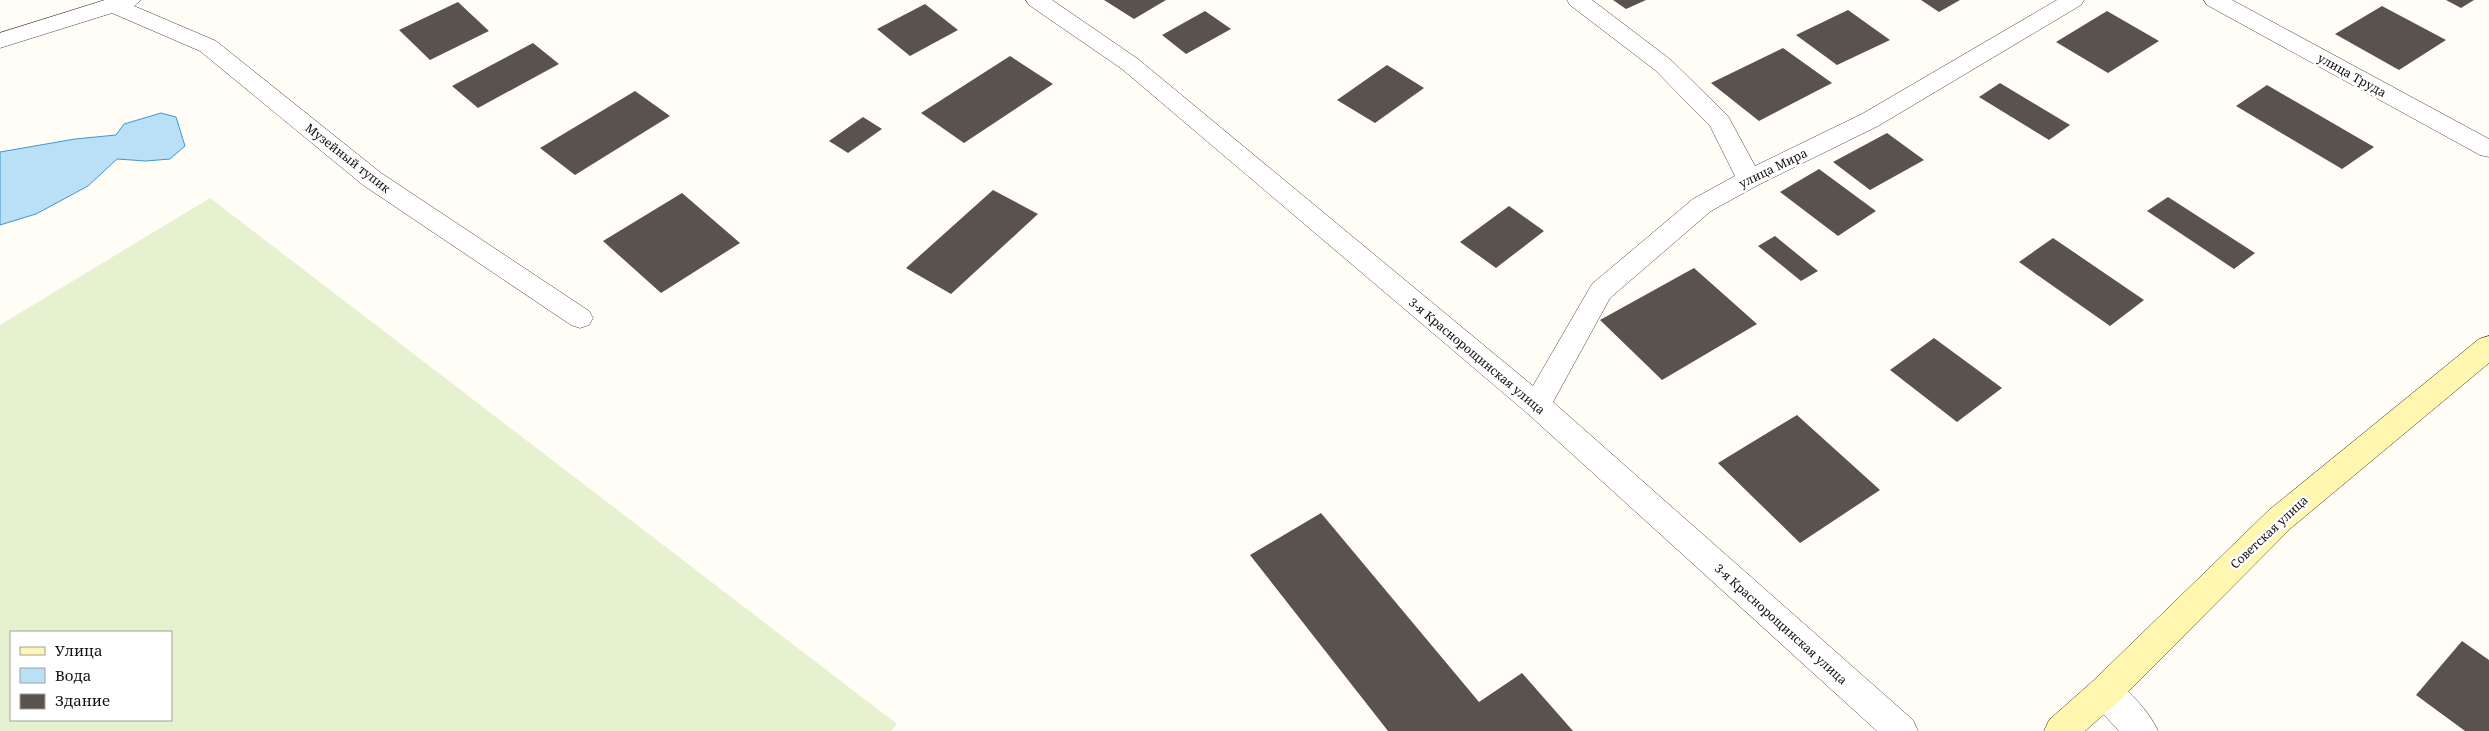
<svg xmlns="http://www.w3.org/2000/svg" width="2489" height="731" viewBox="0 0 2489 731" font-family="'Noto Serif',serif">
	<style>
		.pitch { fill: #e6f2cf; fill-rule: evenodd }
		.water { fill: #b9e0f7; stroke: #3f96cf }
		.building { fill: #5a524d }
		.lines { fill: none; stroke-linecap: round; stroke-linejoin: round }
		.street-casing { stroke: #444; stroke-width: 1 }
		.secondary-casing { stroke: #333; stroke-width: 1 }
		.street { fill: #fff; fill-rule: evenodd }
		.secondary { fill: #fff6b0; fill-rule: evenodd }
		.labels { text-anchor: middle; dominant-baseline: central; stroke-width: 5; stroke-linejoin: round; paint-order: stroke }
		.street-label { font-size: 12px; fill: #111; stroke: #fff }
	</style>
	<rect width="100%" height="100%" fill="#fffdf5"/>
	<path class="pitch" d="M210,198L897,724L891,731H0V325ZM11,632H171V720H11Z"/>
	<path class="water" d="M161,113L176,117L185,146L170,159L146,161L117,159L88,186L36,214L0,225V152L75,139L116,135L124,124Z"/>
	<path class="building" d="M1104,0H1166L1134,19Z
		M1613,0H1646L1626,9Z
		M1921,0H1960L1939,12Z
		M2446,0H2474L2461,8Z
		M458,2L489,31L430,60L399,30Z
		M925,4L958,30L910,56L877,29Z
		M2382,6L2446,40L2399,70L2335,34Z
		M1848,10L1890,40L1837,65L1796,35Z
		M1205,11L1231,29L1186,54L1162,35Z
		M2107,11L2159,41L2108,73L2056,42Z
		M533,43L559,64L478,108L452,86Z
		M1783,48L1832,83L1759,121L1711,83Z
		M1010,56L1053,84L964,143L921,113Z
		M1387,65L1424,88L1375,123L1337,100Z
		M2000,83L2070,125L2049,140L1979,97Z
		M2267,85L2374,147L2342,169L2236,106Z
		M635,91L670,116L575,175L540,148Z
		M863,117L882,129L848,153L829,141Z
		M1887,133L1924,160L1870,190L1833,162Z
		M1819,169L1876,211L1838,236L1780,192Z
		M993,190L1038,214L951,294L906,268Z
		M682,193L740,243L661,293L603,241Z
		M2168,197L2255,253L2234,269L2147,211Z
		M1509,206L1544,231L1496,268L1460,242Z
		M1775,236L1818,271L1801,281L1758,246Z
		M2053,238L2144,300L2110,326L2019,262Z
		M1694,268L1757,324L1662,380L1600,320Z
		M1934,338L2002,388L1957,422L1890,370Z
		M1797,415L1880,490L1800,543L1718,463Z
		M1321,513L1479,702L1522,673L1573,731H1388L1250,555Z
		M2462,641L2489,660V731H2465L2416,695Z"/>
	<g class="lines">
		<g class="street-casing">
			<path id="street" d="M105,0H141L134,6L216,41L381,173L589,311L593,318L589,325L580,328L571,325L363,185L200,51L112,13L0,48V33Z
				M1026,0H1052L1138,59L1533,386L1592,284L1693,199L1735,176L1710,126L1655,70L1570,5L1567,0H1592L1671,60L1728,116L1755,166L1862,114L2057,0H2084L2081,5L1878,126L1758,185L1711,211L1610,298L1553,402L1913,720L1918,731H1877L1527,413L1122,69L1029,5Z
				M2204,0H2232L2489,139V157L2480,155L2207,5Z
				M2105,677C2126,685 2149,711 2158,731H2119L2093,703L2089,692L2093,681Z"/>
		</g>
		<g class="secondary-casing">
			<path id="secondary" d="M2489,336V363L2291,528L2117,703L2085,731H2044L2049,720L2093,681L2269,510L2479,339Z"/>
		</g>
		<use href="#street" class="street"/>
		<use href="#secondary" class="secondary"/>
	</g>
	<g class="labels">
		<g class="street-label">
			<text transform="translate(2352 75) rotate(29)">улица Труда</text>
			<text transform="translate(348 158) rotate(38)">Музейный тупик</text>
			<text transform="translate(1773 168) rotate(-26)">улица Мира</text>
			<text transform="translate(1477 356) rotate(40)">3-я Краснорощинская улица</text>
			<text transform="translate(2269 532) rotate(-43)">Советская улица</text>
			<text transform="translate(1781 624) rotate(42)">3-я Краснорощинская улица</text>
		</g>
	</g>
	<rect x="10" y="631" width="162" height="90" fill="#ffffff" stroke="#a0a0a0"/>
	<rect x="20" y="647" width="25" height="8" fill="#fff6b0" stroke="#a0a0a0"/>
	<text x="55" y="656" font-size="15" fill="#111111">Улица</text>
	<rect x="20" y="668" width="25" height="15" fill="#b9e0f7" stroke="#a0a0a0"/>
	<text x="55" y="681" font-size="15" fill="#111111">Вода</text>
	<rect x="20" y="694" width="25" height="15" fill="#5a524d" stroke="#a0a0a0"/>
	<text x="55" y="706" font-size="15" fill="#111111">Здание</text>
</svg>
